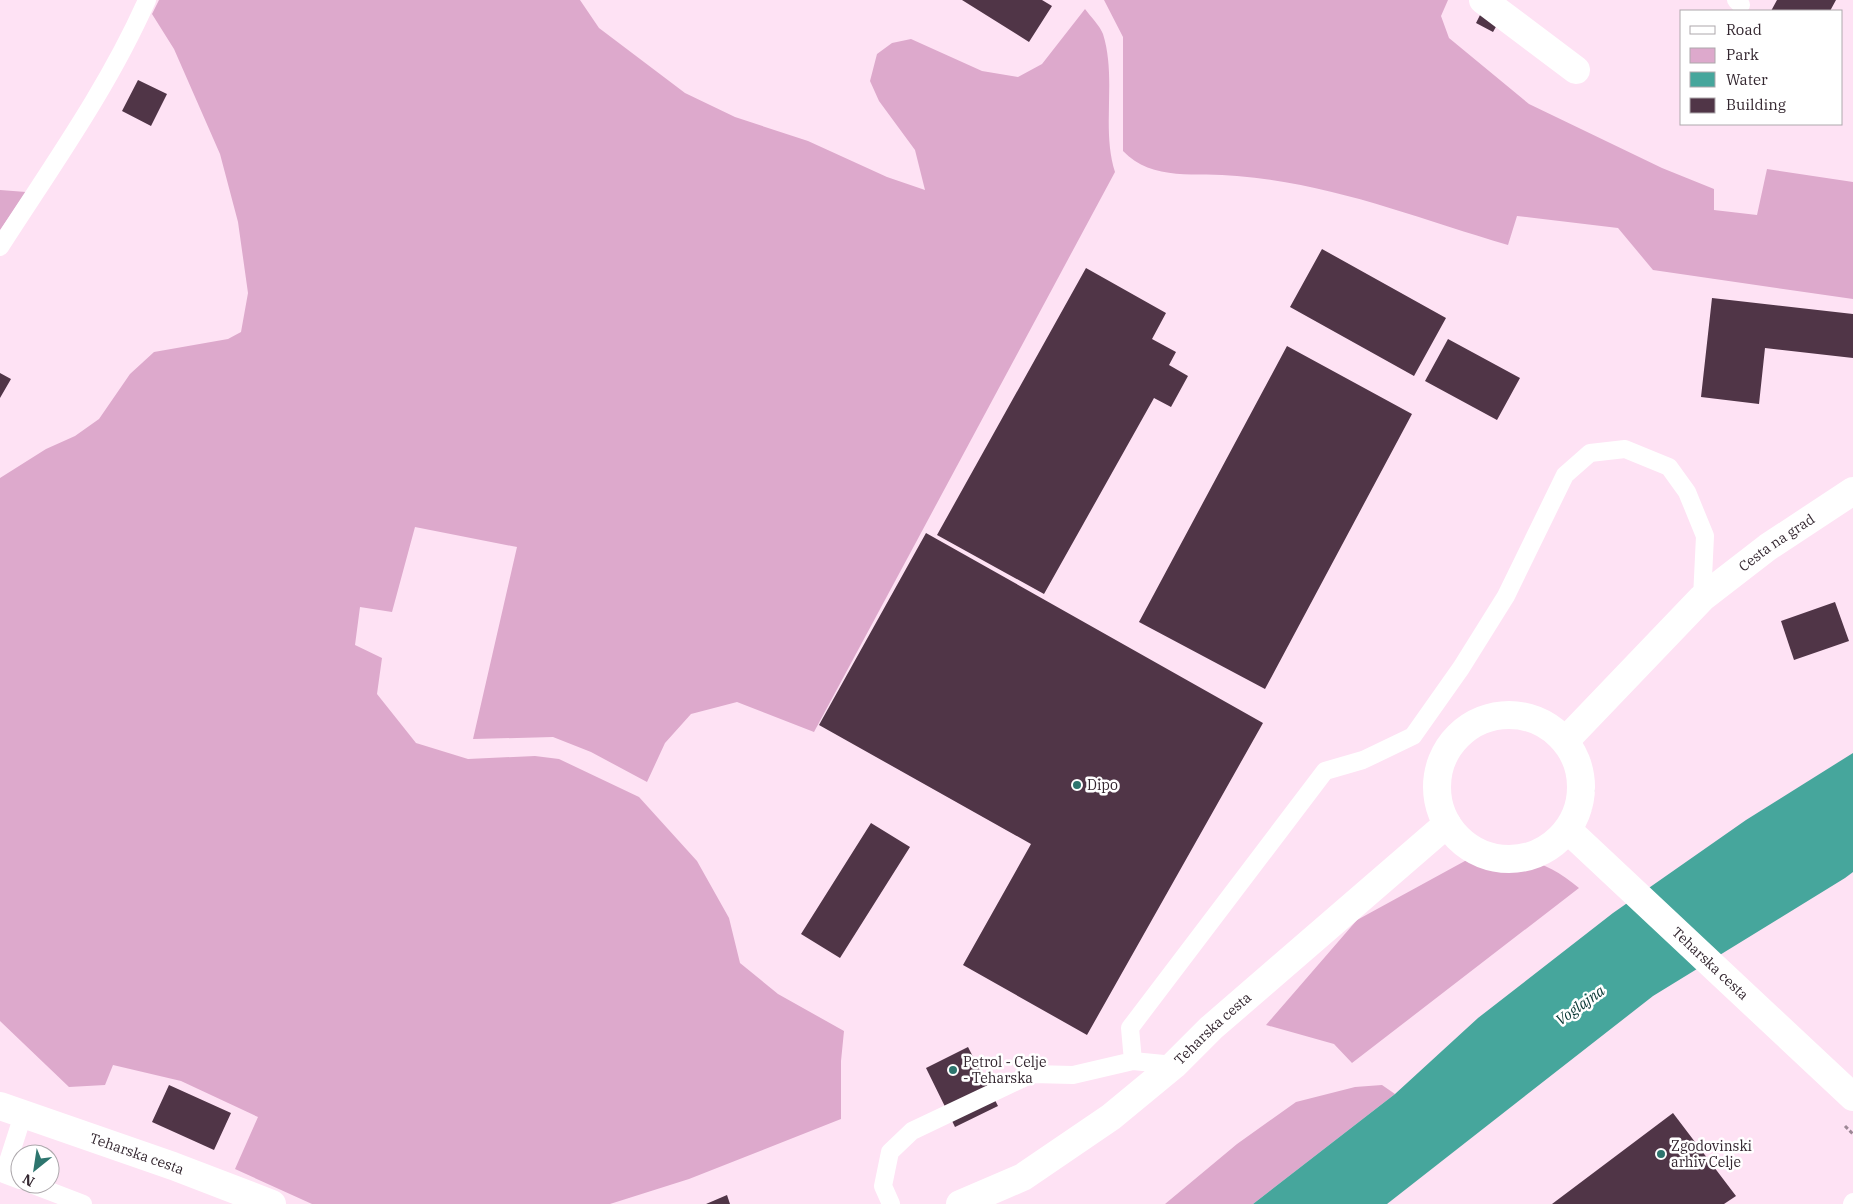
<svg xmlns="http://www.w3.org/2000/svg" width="1853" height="1204" viewBox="0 0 1853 1204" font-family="'IBM Plex Serif',serif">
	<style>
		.green { fill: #dda9cc }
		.water { fill: #46a69c }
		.building { fill: #503547 }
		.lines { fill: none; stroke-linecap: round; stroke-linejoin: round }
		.path { stroke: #9d8896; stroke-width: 3; stroke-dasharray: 4 2.5; stroke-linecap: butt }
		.lane { stroke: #fff; stroke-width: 18 }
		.street { stroke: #fff; stroke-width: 28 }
		.secondary { stroke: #fff; stroke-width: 28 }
		.poi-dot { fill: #2d756e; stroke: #fff; stroke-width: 2 }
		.labels { text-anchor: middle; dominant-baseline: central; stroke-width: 5; stroke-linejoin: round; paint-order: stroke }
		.street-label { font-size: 14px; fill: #33262f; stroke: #fff }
		.poi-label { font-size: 14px; fill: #33262f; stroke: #fff; text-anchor: start }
		.water-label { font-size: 15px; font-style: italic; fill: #073632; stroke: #fff }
	</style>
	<rect width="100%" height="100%" fill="#fee2f4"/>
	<path class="green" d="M159,0H580L599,28L685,93L735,117L808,141L887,177L925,190L915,150L879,101L870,81L877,54L892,43L911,39L982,71L1018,77L1042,64L1085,9C1091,17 1100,26 1103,34C1117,79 1101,128 1115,172L814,732L737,702L691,714L665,743L647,782L591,752L553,737L473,739L517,547L415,527L392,612L360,607L355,645L382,658L377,694L416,743L468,759L535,756L559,759L639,797L697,861L729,918L740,963L778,994L844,1031L841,1061V1119L689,1179L610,1204H312L235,1169L258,1117L181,1081L113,1065L105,1085L69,1087L0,1021V478L46,449L75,436L99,419L130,374L154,352L228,339L241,332L248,293L238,222L220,154L174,49L152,14Z
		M1104,0H1448L1441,16L1449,38L1529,104L1662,168L1714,189V210L1757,215L1767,169L1853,182V299L1653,270L1618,228L1517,216L1508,245C1416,218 1334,184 1237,176C1198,172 1152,182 1123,151V37Z
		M0,190L26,192L0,230Z
		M1485,850C1523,857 1549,862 1579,888L1352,1063L1334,1044L1266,1025L1357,920Z
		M1382,1085L1395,1094L1253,1204H1165L1237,1144L1296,1102L1355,1087Z"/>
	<path class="water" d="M1853,753V872L1845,878L1653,996L1387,1204H1253L1395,1094L1478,1018L1613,913L1746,820Z"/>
	<path class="building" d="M962,0H1042L1052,6L1029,42Z
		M1777,0H1836L1830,11H1771Z
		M1483,9L1501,18L1493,32L1476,23Z
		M138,80L167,94L151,126L122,111Z
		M1322,249L1446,318L1414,376L1290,307Z
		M1086,268L1166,313L1152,339L1176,352L1169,365L1188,376L1171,407L1154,398L1044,594L937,535Z
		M1712,298L1853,314V358L1765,348L1759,404L1701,397Z
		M1448,339L1520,378L1497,420L1425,381Z
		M1287,346L1412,414L1265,689L1139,622Z
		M0,373L11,379L0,398Z
		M926,533L1263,723L1087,1035L963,965L1031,844L819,725Z
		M1835,602L1849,641L1794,660L1781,621Z
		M871,823L910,847L840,958L801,934Z
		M968,1047L998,1106L955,1127L926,1068Z
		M169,1085L231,1113L214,1150L152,1122Z
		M1673,1113L1736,1196L1724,1204H1552Z
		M727,1195L730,1204H706Z"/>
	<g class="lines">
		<path class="path" d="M1587,762L1593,791L1590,810
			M1460,851C1492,871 1517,871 1551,857
			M1845,1126L1853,1134"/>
		<path class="lane" d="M1736,0L1741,5
			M0,247C52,166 108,88 147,0
			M1133,1061L1130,1028L1325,771L1363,760L1413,736L1461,668L1506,596L1565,475L1590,453L1625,449L1669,467L1687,492L1705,536L1702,598
			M20,1180L4,1174L23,1115
			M31,1184L83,1204
			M891,1204L883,1186L890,1152L912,1131L1032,1074L1073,1075L1133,1061L1174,1065
			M1852,1204L1853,1202"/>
		<path class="street" d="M1483,0L1576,70"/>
		<g class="secondary">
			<circle cx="1509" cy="787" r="72"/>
			<path id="s1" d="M1565,741L1702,598L1768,547L1853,491"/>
			<path id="s2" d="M1568,830L1853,1097"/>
			<path id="s3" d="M0,1106L173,1166L272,1204"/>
			<path id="s4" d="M960,1204L1023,1177L1111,1117L1174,1065L1211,1028L1447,824"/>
		</g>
	</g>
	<g class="poi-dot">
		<circle cx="1077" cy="785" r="5"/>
		<circle cx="953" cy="1070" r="5"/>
		<circle cx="1661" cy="1154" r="5"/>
	</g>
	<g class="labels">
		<g class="street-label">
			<text stroke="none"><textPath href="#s1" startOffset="291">Cesta na grad</textPath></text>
			<text stroke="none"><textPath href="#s2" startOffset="195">Teharska cesta</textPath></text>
			<text stroke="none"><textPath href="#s4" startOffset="310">Teharska cesta</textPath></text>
			<text stroke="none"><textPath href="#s3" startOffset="145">Teharska cesta</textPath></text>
		</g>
		<g class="poi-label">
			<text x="1087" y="785">Dipo</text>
			<text x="963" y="1062">Petrol - Celje<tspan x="963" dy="16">- Teharska</tspan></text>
			<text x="1671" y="1146">Zgodovinski<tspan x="1671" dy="16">arhiv Celje</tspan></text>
		</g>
		<g class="water-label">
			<text transform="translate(1580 1005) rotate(-36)">Voglajna</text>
		</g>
	</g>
	<rect x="1680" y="10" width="162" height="115" fill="#ffffff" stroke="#ada8ac"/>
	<rect x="1690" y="26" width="25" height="8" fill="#ffffff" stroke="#ada8ac"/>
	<text x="1726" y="35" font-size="15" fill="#33262f">Road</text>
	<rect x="1690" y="48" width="25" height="15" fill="#dda9cc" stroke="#ada8ac"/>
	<text x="1726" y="60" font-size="15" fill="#33262f">Park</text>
	<rect x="1690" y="72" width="25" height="15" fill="#46a69c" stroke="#ada8ac"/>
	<text x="1726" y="85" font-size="15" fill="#33262f">Water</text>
	<rect x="1690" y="98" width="25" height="15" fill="#503547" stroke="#ada8ac"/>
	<text x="1726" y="110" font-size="15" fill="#33262f">Building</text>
	<g transform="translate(35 1169) rotate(210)"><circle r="24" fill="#ffffff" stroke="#ada8ac"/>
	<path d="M0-4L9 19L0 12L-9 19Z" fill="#2d756e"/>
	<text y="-8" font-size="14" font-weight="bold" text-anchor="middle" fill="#33262f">N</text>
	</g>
</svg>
